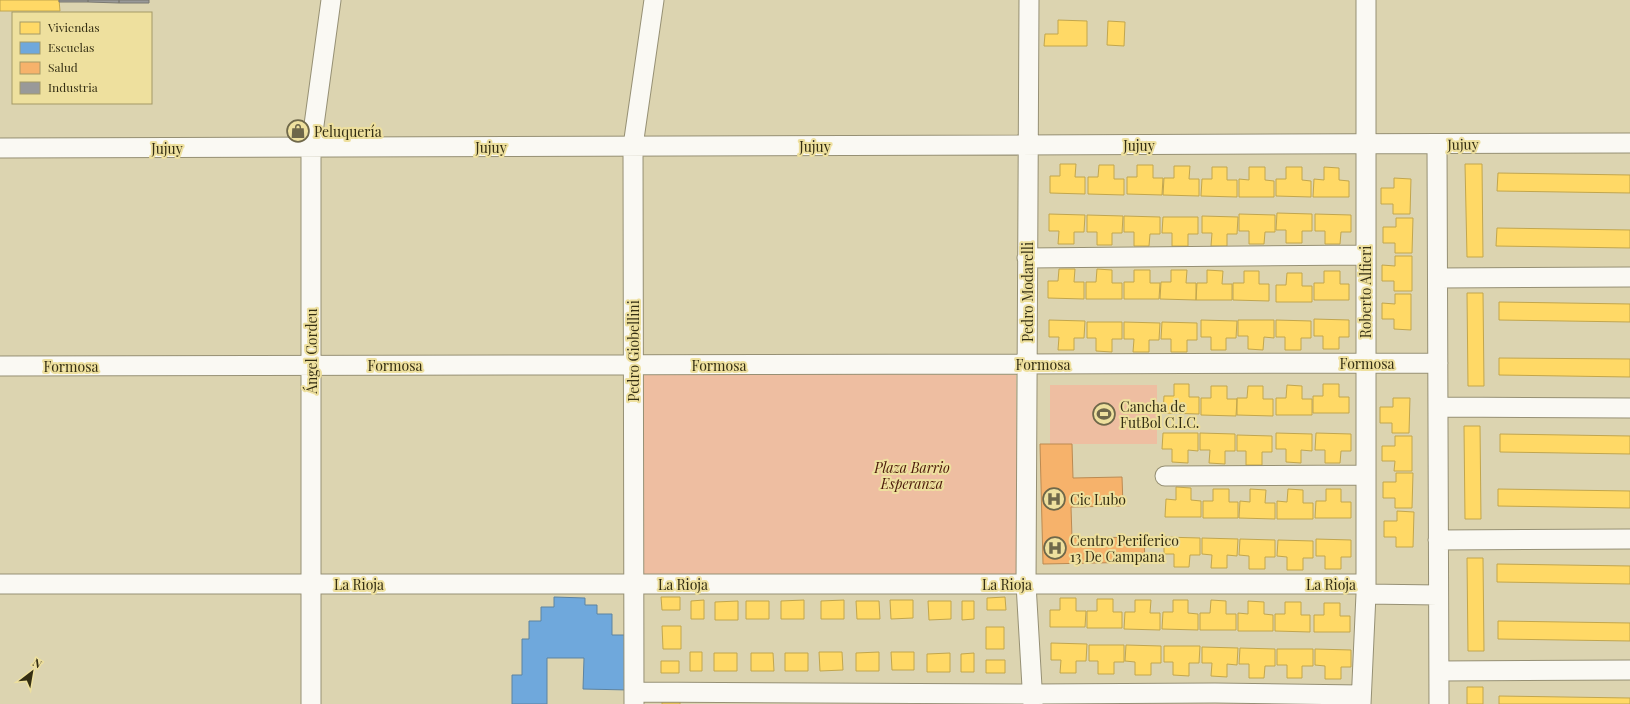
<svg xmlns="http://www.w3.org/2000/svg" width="1630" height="704" viewBox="0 0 1630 704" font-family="'Playfair Display',serif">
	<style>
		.green { fill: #eebea1 }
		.homes { fill: #ffd966; stroke: #c2a64d }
		.schools { fill: #6fa8dc; stroke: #5d83a0 }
		.health { fill: #f6b26b; stroke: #bc8a51 }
		.industry { fill: #999; stroke: #7b7971 }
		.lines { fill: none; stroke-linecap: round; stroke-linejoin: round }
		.street-casing { stroke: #969074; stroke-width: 21 }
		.street { stroke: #faf9f3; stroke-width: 19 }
		.labels { text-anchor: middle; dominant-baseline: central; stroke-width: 4; stroke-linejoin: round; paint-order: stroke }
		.poi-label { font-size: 14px; fill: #342e13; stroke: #eee09e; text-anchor: start }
		.street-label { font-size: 14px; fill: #342e13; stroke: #eee09e }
		.park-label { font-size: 14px; font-style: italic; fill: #4a1809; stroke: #eee09e }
	</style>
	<rect width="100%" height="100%" fill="#dcd4b0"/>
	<path class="green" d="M643,373L1016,375L1017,576L643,574Z
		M1050,385H1157V444H1050Z"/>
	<path class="homes" d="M0,0H59L60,11H0Z
		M1058,20L1087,21V46H1044L1045,34H1058Z
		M1108,21L1125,22L1124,46L1107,45Z
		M1060,164H1076L1075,177H1085V194L1050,193V176H1060Z
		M1465,164H1482L1483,257H1467Z
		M1099,165H1114V179H1124V195L1088,194V177H1098Z
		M1137,165H1153V178H1163L1162,195L1127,194V177H1137Z
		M1174,166H1190L1189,179H1199V196L1163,195L1164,178H1174Z
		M1212,167H1227V180H1237V197L1201,196L1202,179H1212Z
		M1249,167H1265V180L1274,181V197H1239V179L1249,180Z
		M1286,167H1302V180L1311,181V197L1276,196V179H1286Z
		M1324,167L1339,168V180L1349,181V197H1313L1314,179L1324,180Z
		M1498,173L1630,175V193L1497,191Z
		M1394,178L1411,179L1410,214H1393V204H1381V188H1394Z
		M1277,213L1312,214V231H1302V243H1286V230H1276Z
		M1049,214L1085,215L1084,232H1074V244H1058L1059,231H1049Z
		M1239,214L1275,215V232H1265L1264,244H1249V231H1239Z
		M1315,214L1351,215V232H1341L1340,244H1325V231H1315Z
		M1087,215L1123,216L1122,233H1112V245H1097V232H1087Z
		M1124,216L1160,217V234H1150L1149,246H1134V232H1124Z
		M1202,216L1238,217L1237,234H1227V246H1211L1212,233H1202Z
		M1163,217H1198V234H1188V246H1172V233H1162Z
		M1396,218H1413L1412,253H1395V243H1383V227H1396Z
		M1497,228L1630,230V248L1496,246Z
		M1395,256H1412V291H1394V281H1382V265L1395,266Z
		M1059,269H1075L1074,282H1084V299L1048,298V281H1058Z
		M1097,269L1112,270V283H1122V299H1086V282H1096Z
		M1134,270H1150V283H1160L1159,299H1124V282H1134Z
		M1171,270H1187L1186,283H1196V300L1160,299L1161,282H1171Z
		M1207,270L1223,271L1222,284H1232V300H1196L1197,283H1207Z
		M1244,271H1259V284H1269V301L1233,300V283H1244Z
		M1324,271H1340V284H1349V300H1314V283H1324Z
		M1287,273H1302V286H1312V302H1276V285H1286Z
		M1467,293H1483L1484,386H1468Z
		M1395,294H1411V330L1394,329V319H1382V303L1395,304Z
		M1499,302L1630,304V322L1499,320Z
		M1314,319L1349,320V337H1339V349H1323V336H1314Z
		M1049,320L1085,321L1084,338H1074V350H1058L1059,337H1049Z
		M1201,320L1237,321L1236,338H1226V350H1211V337H1201Z
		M1238,320H1274V338L1264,337L1263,350L1248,349V336H1238Z
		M1276,320L1311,321V338H1301V350H1285V337H1276Z
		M1087,322H1122V339H1112V352L1096,351V338H1087Z
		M1124,322L1160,323L1159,340H1149V352H1133L1134,339H1124Z
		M1162,322L1197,323V340H1187V352H1171V339H1161Z
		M1499,358L1630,359V377L1499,375Z
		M1174,384H1189V397H1199V414L1163,413L1164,396H1174Z
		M1323,384H1339V397H1349V413H1313V396H1323Z
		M1287,385L1302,386V399H1312V415H1276V398H1286Z
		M1211,386H1227V399H1237L1236,416L1201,415V398H1211Z
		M1248,386H1263V399H1273V416L1237,415V398H1247Z
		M1393,398H1410L1409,433H1392V423H1380V407H1393Z
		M1464,426H1480L1481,519H1465Z
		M1163,433H1198V451L1188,450V463L1172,462V449H1162Z
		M1200,433L1235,434V451H1225V464L1209,463L1210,450H1200Z
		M1276,433L1312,434V451L1301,450V463L1286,462V449H1276Z
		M1316,433L1351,434V451H1341L1340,463H1325V450H1315Z
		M1500,434L1630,436V454L1500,452Z
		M1237,435L1272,436V452H1262V465H1246V451H1237Z
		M1395,436H1412V471H1394L1395,461H1382V446H1395Z
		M1396,473H1413L1412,508H1395V498H1383V482H1396Z
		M1176,487L1191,488V500L1201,501V517H1165L1166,499L1176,500Z
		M1213,489H1229V502H1238V518H1203V501H1213Z
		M1250,489L1266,490L1265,503H1275V519L1239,518L1240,501L1250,502Z
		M1288,489L1303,490V503H1313V519H1277V501L1287,502Z
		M1326,489H1341V502H1351V518H1315L1316,501H1326Z
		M1498,489L1630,491V508L1498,506Z
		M1397,511L1414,512L1413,547H1396V537H1384V521H1397Z
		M1164,537L1200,538V555H1190L1189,567H1174V554H1164Z
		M1202,538L1238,539L1237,556L1227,555V568H1211L1212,555L1202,554Z
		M1240,539L1275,540V557H1265V569H1249V556L1239,555Z
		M1316,539L1351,540V557H1341V569H1325V556H1316Z
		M1278,540L1313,541V558H1303V570H1287V557L1277,556Z
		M1467,558H1483L1484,651H1468Z
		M1497,564L1630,566V584L1497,582Z
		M661,597H680V610H662Z
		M1005,597L1006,610H987V598Z
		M1060,598H1076V611H1086L1085,627H1050V610H1060Z
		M1097,599H1113V612H1122V628H1087V611H1097Z
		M704,600V619H691V601Z
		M804,600V619H781V601Z
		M844,600V619H821V601Z
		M890,600H913V618L891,619Z
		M1135,600H1151L1150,613H1160V630L1124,629L1125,612H1135Z
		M1173,600H1188V613L1198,614V630L1162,629L1163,612H1173Z
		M1211,600L1226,601V614H1236V630H1200V613H1210Z
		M738,601V620H715V602Z
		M746,601H769V619H746Z
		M856,601H879L880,619H857Z
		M928,601H951V619L929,620Z
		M962,601H974V619L962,620Z
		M1248,601L1264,602V614L1273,615V631H1238V613L1248,614Z
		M1285,602H1301V615H1310V632L1275,631V614H1285Z
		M1324,603H1340V616H1350V632H1314V615H1324Z
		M1498,621L1630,623V641L1498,639Z
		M662,626H681V649H663Z
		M986,627H1004V649H986Z
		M1051,643L1087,644L1086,661H1076V673H1060L1061,660H1051Z
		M1089,645H1124V662H1114V674H1098V661H1089Z
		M1126,645L1161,646V663H1151V675H1135V662L1125,661Z
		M1164,646H1200L1199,663H1189V676L1173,675V662H1164Z
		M1202,647L1238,648L1237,665L1227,664V677L1211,676L1212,663H1202Z
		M1240,648L1275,649V666H1265L1264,678H1249V664H1239Z
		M1277,649H1313V666H1302V678H1287V665H1277Z
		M1315,649L1351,650V667H1341V679H1325V666L1315,665Z
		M690,652H702V671H690Z
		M819,652H842L843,670L820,671Z
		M879,652V671H856V653Z
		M891,652H914V670H892Z
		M714,653H737V671H714Z
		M751,653H773L774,671H751Z
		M785,653H808V671H785Z
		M950,653V672H927V654Z
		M974,653V672H961V654Z
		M986,660H1005V673H986Z
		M661,661H679V673H661Z
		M1467,687H1483V704H1467Z
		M1499,696L1630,698V704H1499Z
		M662,702H680V704H662Z"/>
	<path class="schools" d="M554,597L585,598V605H597V614H612V635H629V690L583,689L584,658H547V704H512V675H522V639H529V621H541V607H554Z"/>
	<path class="health" d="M1040,444H1072L1073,478L1122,477L1123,506L1071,507L1072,538L1144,537L1145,562L1043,564Z"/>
	<path class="industry" d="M59,0H88V2H59Z
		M88,0H119V3L88,2Z
		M119,0H149V3H119Z"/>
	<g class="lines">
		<g class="street-casing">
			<path id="street" d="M1029,0L1026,584L1033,704
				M1437,144L1439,704
				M0,148L1630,143
				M1027,258L1365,255
				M1438,278L1630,277
				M0,366L1438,363
				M1438,407L1630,408
				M1165,476L1366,475
				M1438,540L1630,539
				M0,584H1366
				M1366,594L1438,595
				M1439,671L1630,670
				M634,692L1033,694L1215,693L1360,695
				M311,704V147L331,0
				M634,704L633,146L654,0
				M1361,704L1366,594V0"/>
		</g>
		<use href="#street" class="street"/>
	</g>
	<defs>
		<g id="shop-ring" transform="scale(1.15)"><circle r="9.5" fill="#eee09e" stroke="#6f684a" stroke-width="1.5"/><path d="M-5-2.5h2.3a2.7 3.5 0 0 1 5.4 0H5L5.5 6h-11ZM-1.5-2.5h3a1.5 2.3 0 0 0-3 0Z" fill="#6f684a"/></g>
		<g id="stadium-ring" transform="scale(1.15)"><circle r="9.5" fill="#eee09e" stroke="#6f684a" stroke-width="1.5"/><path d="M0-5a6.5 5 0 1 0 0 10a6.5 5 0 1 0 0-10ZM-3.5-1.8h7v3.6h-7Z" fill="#6f684a"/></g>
		<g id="hospital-ring" transform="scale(1.15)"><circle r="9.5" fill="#eee09e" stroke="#6f684a" stroke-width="1.5"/><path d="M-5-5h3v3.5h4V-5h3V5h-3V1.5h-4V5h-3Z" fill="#6f684a"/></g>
	</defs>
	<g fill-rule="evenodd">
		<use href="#shop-ring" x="298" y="131"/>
		<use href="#stadium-ring" x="1104" y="414"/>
		<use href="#hospital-ring" x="1054" y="499"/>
		<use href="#hospital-ring" x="1055" y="548"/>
	</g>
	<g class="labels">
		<g class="poi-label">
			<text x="314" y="131">Peluquería</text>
			<text x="1120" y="406">Cancha de<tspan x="1120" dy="16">FutBol C.I.C.</tspan></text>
			<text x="1070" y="499">Cic Lubo</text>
			<text x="1070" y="540">Centro Periferico<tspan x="1070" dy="16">13 De Campana</tspan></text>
		</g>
		<g class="street-label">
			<text transform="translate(1463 144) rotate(-1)">Jujuy</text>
			<text x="1139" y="145">Jujuy</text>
			<text x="815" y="146">Jujuy</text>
			<text x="491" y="147">Jujuy</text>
			<text x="167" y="148">Jujuy</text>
			<text transform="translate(1027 292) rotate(-90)">Pedro Modarelli</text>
			<text transform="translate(1365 292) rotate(-90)">Roberto Alfieri</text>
			<text transform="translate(311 351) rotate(-90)">Ángel Cordeu</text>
			<text transform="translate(633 351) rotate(-90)">Pedro Giobellini</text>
			<text x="1367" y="363">Formosa</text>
			<text x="1043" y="364">Formosa</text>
			<text x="395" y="365">Formosa</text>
			<text x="719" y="365">Formosa</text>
			<text x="71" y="366">Formosa</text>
			<text x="359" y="584">La Rioja</text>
			<text x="683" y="584">La Rioja</text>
			<text x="1007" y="584">La Rioja</text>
			<text x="1331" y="584">La Rioja</text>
		</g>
		<g class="park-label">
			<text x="912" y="467">Plaza Barrio<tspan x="912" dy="16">Esperanza</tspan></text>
		</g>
	</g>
	<rect x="12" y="12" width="140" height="92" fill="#eee09e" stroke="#a49966"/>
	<rect x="20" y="22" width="20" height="12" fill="#ffd966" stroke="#a49966"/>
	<text x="48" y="32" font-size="12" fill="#342e13">Viviendas</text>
	<rect x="20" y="42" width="20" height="12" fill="#6fa8dc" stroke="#a49966"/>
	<text x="48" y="52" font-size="12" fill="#342e13">Escuelas</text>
	<rect x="20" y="62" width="20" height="12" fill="#f6b26b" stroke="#a49966"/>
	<text x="48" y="72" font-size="12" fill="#342e13">Salud</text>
	<rect x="20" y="82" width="20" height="12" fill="#999999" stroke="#a49966"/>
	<text x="48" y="92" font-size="12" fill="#342e13">Industria</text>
	<g transform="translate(32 672) rotate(31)" stroke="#eee09e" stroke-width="3" paint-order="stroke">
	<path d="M0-3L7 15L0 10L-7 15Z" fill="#342e13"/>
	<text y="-6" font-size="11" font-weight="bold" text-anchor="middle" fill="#342e13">N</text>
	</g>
</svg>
